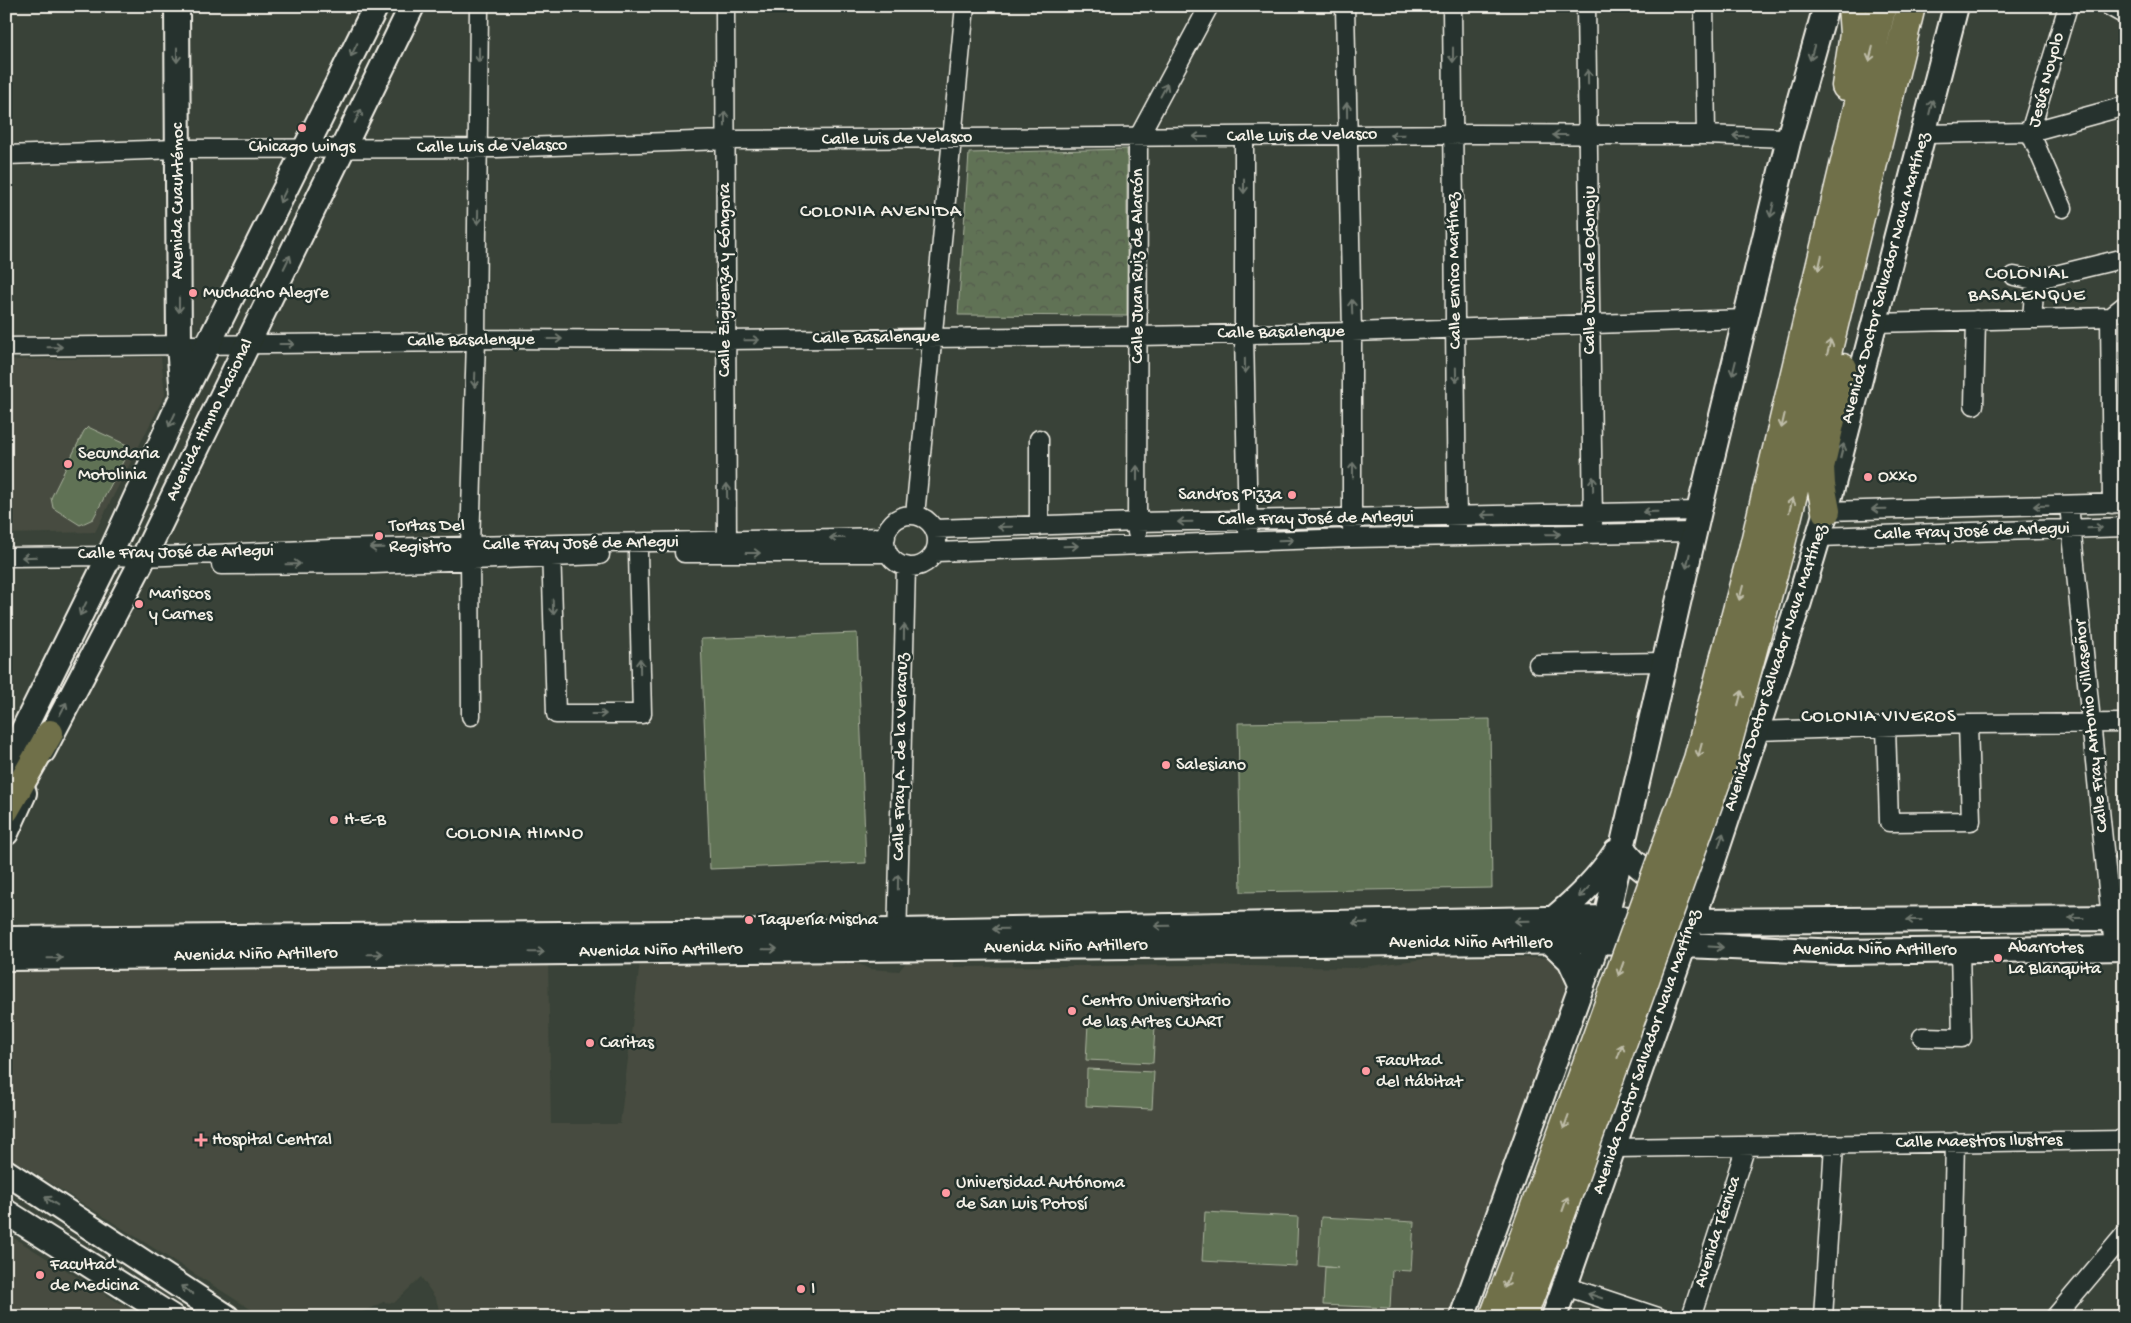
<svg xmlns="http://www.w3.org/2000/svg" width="2131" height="1323" viewBox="0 0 2131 1323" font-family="'Gochi Hand',sans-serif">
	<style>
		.built { fill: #464c3f }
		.grass { fill: #617255; stroke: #aab29e }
		.park { fill: url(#park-crowns); stroke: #aab29e }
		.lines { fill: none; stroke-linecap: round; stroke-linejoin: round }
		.street-casing { stroke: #f4f1e8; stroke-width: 21 }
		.secondary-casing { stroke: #f4f1e8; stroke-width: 28 }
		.primary-casing { stroke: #f4f1e8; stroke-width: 30 }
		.highway-casing { stroke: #f4f1e8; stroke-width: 31 }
		.street { stroke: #26332d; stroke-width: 18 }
		.secondary { stroke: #26332d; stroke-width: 24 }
		.primary { stroke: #70704a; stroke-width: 26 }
		.highway { stroke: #70704a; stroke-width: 28 }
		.highway-bridge-casing { stroke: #f4f1e8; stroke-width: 31; stroke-linecap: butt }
		.highway-bridge { stroke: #70704a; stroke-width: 28 }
		.oneway { stroke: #6e766e }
		.oneway2 { stroke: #bfbda9 }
		.poi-dot { fill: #ff9aa2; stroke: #26332d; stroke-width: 2 }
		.labels { text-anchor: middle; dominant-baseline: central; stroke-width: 5; stroke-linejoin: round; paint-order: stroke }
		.street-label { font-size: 18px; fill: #f4f1e8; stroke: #26332d }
		.poi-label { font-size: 18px; fill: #f4f1e8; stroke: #26332d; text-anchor: start }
		.neighbourhood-label { font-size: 19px; letter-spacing: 1px; fill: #f4f1e8; stroke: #26332d }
	</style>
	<defs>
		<pattern id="park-crowns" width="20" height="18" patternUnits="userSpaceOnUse" patternTransform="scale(1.25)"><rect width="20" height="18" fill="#617255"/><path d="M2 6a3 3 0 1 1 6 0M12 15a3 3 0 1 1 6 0" fill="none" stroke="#545b4d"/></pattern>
	</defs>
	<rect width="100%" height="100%" fill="#394238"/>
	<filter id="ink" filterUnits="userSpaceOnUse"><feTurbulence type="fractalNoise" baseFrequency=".02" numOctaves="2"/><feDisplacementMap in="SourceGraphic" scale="10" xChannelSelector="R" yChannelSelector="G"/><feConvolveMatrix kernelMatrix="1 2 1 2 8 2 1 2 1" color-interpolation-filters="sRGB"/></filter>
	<g filter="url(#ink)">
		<path class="built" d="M161,357L165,395L95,532L6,534V360Z
			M1439,957L1551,958L1561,965L1565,974V988L1556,1024L1454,1317H441L436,1299L421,1277L394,1303L383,1302L363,1312L365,1317H263L6,1155V970L548,960L551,1124H620L640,961H853L869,969L899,971L907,961L953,962L954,967L1198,965L1355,968Z
			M6,1233L142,1317H6Z"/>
		<path class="grass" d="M88,427L127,445V454L93,519L80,525L53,508L51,498L84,431Z
			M857,633L866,863L710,869L701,639Z
			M1490,719L1492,888L1241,892L1238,723Z
			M1088,1023L1155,1026L1153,1063L1086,1060Z
			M1087,1069L1154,1072L1152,1109L1086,1106Z
			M1205,1212L1298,1217L1296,1266L1202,1261Z
			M1321,1217L1414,1222L1411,1271L1392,1270L1390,1308L1323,1305L1325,1267L1338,1268L1318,1266Z"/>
		<path class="park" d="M1127,149V316L958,315L969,153Z"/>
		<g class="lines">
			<g class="street-casing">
				<path id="street" d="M725,6L727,551
					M1345,6L1352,332V528
					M1452,6L1457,528
					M1586,6L1593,523
					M1704,6L1706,135
					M2109,6L2125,15
					M1924,134L2030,132L2125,106
					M1244,137V333L1248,532
					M6,155L177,149L497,148L724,140L1474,134L1706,135L1789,138
					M2063,208L2030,132L2068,6
					M2014,276L2035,280L2125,258
					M2110,317L2112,504
					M2110,317L2125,305
					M2032,319L2035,280
					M1875,323L2110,317
					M6,347L460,342L476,339L725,340L1137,336L1352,332L1746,319
					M1974,405L1976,320
					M1039,439V526
					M2069,505L2114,948
					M1826,511L2125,503
					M915,515L965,6
					M885 541a26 26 0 1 1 52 0a26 26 0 1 1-52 0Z
					M934,529L1137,522L1699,511
					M1137,533L1138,138L1209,6
					M1819,537L2125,527
					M551,547L556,714H642L638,553
					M935,552L1352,538L1695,532
					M684,553H888
					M6,557L109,556L142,557L331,549L886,537
					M221,565L374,564L600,555
					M1538,664L1664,662
					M471,716L470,547L476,339L479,6
					M1886,727L1889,822L1971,821L1968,724
					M1758,731L1968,724L2125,723
					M897,943L906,566
					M1922,1037L1962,1038L1960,949
					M1614,1148L2125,1140
					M1565,1286L1658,1317
					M1691,1317L1746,1146
					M1823,1317L1834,1145
					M1951,1317L1955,1142
					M2055,1317L2125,1234"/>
			</g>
			<g class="secondary-casing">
				<path id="secondary" d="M177,6L179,346L183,395
					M43,751L140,565L412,6
					M6,765L105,565L183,395L376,6
					M6,833L24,793
					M1622,848C1635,864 1650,880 1673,879
					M1552,920C1577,899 1598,879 1616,852
					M6,939L897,931L1606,918L1691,921L2125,918
					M1551,942L1570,960L1582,986
					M6,958L1598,941L1840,952L2125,948
					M6,1172L227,1317
					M6,1212L172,1317
					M1462,1317L1606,918L1699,511L1789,138L1826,6
					M1554,1317L1711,867L1799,602L1826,511L1956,6"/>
			</g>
			<g class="primary-casing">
				<path id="primary" d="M6,810L50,733"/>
			</g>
			<g class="highway-casing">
				<path id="highway" d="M1846,86L1854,34L1852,6
					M1826,511L1821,485L1820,467L1843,368
					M1754,546L1882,6
					M1779,552L1911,6
					M1494,1317L1521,1245
					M1522,1317L1548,1250"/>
			</g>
			<use href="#street" class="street"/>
			<use href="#secondary" class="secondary"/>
			<use href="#primary" class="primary"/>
			<use href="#highway" class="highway"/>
			<g class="highway-bridge-casing">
				<path id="highway-bridge" d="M1521,1245L1698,759L1754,546
					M1548,1250L1721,768L1779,552"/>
			</g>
			<use href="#highway-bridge" class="highway-bridge"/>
		</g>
		<defs><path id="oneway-shaft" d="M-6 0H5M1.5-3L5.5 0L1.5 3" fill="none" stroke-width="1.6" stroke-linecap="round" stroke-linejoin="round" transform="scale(1.25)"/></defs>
		<g class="oneway">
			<use href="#oneway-shaft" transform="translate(354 50) rotate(116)"/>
			<use href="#oneway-shaft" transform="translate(1812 53) rotate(106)"/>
			<use href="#oneway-shaft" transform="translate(177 55) rotate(90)"/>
			<use href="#oneway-shaft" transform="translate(479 55) rotate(90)"/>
			<use href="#oneway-shaft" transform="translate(1453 55) rotate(90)"/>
			<use href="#oneway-shaft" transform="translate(1588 77) rotate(-91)"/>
			<use href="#oneway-shaft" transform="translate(1164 90) rotate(-62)"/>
			<use href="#oneway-shaft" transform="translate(1931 107) rotate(-76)"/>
			<use href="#oneway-shaft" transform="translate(1347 110) rotate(-91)"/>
			<use href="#oneway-shaft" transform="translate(358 116) rotate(-64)"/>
			<use href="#oneway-shaft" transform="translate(725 119) rotate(-90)"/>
			<use href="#oneway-shaft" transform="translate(1397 135) rotate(179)"/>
			<use href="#oneway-shaft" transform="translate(1560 135) rotate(-180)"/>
			<use href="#oneway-shaft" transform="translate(1740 136) rotate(-178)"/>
			<use href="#oneway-shaft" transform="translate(1200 137) rotate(180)"/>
			<use href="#oneway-shaft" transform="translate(1244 186) rotate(90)"/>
			<use href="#oneway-shaft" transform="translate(283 196) rotate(116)"/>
			<use href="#oneway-shaft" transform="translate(1772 210) rotate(103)"/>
			<use href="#oneway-shaft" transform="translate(478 217) rotate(91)"/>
			<use href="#oneway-shaft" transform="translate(287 262) rotate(-64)"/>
			<use href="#oneway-shaft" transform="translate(179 305) rotate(90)"/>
			<use href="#oneway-shaft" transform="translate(1352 307) rotate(-92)"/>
			<use href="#oneway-shaft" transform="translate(555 339)"/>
			<use href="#oneway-shaft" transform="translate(752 340) rotate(-1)"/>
			<use href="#oneway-shaft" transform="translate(287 344)"/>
			<use href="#oneway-shaft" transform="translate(55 347) rotate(-1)"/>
			<use href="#oneway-shaft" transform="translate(1245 366) rotate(89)"/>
			<use href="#oneway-shaft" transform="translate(1734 368) rotate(104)"/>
			<use href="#oneway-shaft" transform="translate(1456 375) rotate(89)"/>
			<use href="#oneway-shaft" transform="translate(475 380) rotate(92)"/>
			<use href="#oneway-shaft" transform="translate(172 420) rotate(115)"/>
			<use href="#oneway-shaft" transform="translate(1842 451) rotate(-76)"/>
			<use href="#oneway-shaft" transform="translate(1353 470) rotate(-90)"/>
			<use href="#oneway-shaft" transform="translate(1137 473) rotate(-90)"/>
			<use href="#oneway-shaft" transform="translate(1593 484) rotate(-91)"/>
			<use href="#oneway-shaft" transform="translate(727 491) rotate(-91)"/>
			<use href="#oneway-shaft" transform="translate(2041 506) rotate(179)"/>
			<use href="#oneway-shaft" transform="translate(1879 509) rotate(179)"/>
			<use href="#oneway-shaft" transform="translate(1650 512) rotate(179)"/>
			<use href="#oneway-shaft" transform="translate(1488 515) rotate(179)"/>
			<use href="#oneway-shaft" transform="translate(1185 522) rotate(179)"/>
			<use href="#oneway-shaft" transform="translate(1005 527) rotate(179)"/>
			<use href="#oneway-shaft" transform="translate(2095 528) rotate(-2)"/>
			<use href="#oneway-shaft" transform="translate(1553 534) rotate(-1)"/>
			<use href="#oneway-shaft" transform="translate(837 538) rotate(179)"/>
			<use href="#oneway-shaft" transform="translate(1286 540) rotate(-2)"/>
			<use href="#oneway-shaft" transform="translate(1071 546) rotate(-2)"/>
			<use href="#oneway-shaft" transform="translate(377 548) rotate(179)"/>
			<use href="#oneway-shaft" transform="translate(753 553)"/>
			<use href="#oneway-shaft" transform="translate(29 557) rotate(178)"/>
			<use href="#oneway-shaft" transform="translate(1688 561) rotate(103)"/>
			<use href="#oneway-shaft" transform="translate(293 564) rotate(-1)"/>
			<use href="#oneway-shaft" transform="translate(553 607) rotate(88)"/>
			<use href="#oneway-shaft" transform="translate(83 609) rotate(116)"/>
			<use href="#oneway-shaft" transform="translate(904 632) rotate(-89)"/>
			<use href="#oneway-shaft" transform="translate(640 666) rotate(-91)"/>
			<use href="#oneway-shaft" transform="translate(63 709) rotate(-62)"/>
			<use href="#oneway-shaft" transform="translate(599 714)"/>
			<use href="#oneway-shaft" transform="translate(1721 840) rotate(-71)"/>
			<use href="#oneway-shaft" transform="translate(898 882) rotate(-89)"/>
			<use href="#oneway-shaft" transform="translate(1584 892) rotate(134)"/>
			<use href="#oneway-shaft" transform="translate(2076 918) rotate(180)"/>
			<use href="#oneway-shaft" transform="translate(1914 920) rotate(180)"/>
			<use href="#oneway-shaft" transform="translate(1522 921) rotate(179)"/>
			<use href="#oneway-shaft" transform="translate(1360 923) rotate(179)"/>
			<use href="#oneway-shaft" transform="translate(1162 926) rotate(179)"/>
			<use href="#oneway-shaft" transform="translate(1000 929) rotate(179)"/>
			<use href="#oneway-shaft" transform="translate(1716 947) rotate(3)"/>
			<use href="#oneway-shaft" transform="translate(770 949) rotate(-1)"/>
			<use href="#oneway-shaft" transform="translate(537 952) rotate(-1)"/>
			<use href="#oneway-shaft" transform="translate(375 954) rotate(-1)"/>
			<use href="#oneway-shaft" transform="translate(55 958) rotate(-1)"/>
			<use href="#oneway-shaft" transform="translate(51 1201) rotate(-147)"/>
			<use href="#oneway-shaft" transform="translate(187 1290) rotate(-147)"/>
			<use href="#oneway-shaft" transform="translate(1595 1296) rotate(-162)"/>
		</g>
		<g class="oneway2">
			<use href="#oneway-shaft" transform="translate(1871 54) rotate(104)"/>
			<use href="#oneway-shaft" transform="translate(1820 263) rotate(103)"/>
			<use href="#oneway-shaft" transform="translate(1829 347) rotate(-76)"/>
			<use href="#oneway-shaft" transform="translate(1783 421) rotate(103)"/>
			<use href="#oneway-shaft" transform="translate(1791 505) rotate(-76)"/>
			<use href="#oneway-shaft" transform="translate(1741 593) rotate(105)"/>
			<use href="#oneway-shaft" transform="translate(1740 698) rotate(-75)"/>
			<use href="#oneway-shaft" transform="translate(1700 750) rotate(105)"/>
			<use href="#oneway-shaft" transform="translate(1621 969) rotate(110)"/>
			<use href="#oneway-shaft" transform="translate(1620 1051) rotate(-70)"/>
			<use href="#oneway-shaft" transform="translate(1566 1122) rotate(110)"/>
			<use href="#oneway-shaft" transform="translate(1565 1204) rotate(-70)"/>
			<use href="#oneway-shaft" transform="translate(1507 1281) rotate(111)"/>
		</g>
	</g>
	<g class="poi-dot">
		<circle cx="302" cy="128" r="5"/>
		<circle cx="193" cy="293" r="5"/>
		<circle cx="68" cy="464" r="5"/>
		<circle cx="1868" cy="477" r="5"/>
		<circle cx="1292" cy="495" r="5"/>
		<circle cx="379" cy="536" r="5"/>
		<circle cx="139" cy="604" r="5"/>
		<circle cx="1166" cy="765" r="5"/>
		<circle cx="334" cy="820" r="5"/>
		<circle cx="749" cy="920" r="5"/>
		<circle cx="1998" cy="958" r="5"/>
		<circle cx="1072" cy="1011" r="5"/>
		<circle cx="590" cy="1043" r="5"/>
		<circle cx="1366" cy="1071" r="5"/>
		<path d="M198.5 1132.5h5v5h5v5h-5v5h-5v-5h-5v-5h5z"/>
		<circle cx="946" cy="1193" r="5"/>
		<circle cx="40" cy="1275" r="5"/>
		<circle cx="801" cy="1289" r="5"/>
	</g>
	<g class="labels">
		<g class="street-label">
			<text transform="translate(2047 80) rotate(-75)">Jesús Noyolo</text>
			<text transform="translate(1302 136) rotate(-1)">Calle Luis de Velasco</text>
			<text transform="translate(897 139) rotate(-1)">Calle Luis de Velasco</text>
			<text transform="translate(492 147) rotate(-1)">Calle Luis de Velasco</text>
			<text transform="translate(178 201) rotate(-90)">Avenida Cuauhtémoc</text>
			<text transform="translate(1138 266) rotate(-90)">Calle Juan Ruiz de Alarcón</text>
			<text transform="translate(1590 270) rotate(-90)">Calle Juan de Odonoju</text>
			<text transform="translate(1455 271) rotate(-91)">Calle Enrico Martínez</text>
			<text transform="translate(1886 278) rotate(-75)">Avenida Doctor Salvador Nava Martínez</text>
			<text transform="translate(725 280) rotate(-90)">Calle Zigüenza y Góngora</text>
			<text transform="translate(1281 333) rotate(-1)">Calle Basalenque</text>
			<text transform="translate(876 338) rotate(-1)">Calle Basalenque</text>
			<text transform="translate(471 341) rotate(-1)">Calle Basalenque</text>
			<text transform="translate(210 420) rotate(-64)">Avenida Himno Nacional</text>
			<text transform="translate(1316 519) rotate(-1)">Calle Fray José de Arlegui</text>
			<text transform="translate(1972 532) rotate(-2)">Calle Fray José de Arlegui</text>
			<text transform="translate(581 544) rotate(-1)">Calle Fray José de Arlegui</text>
			<text transform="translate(176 553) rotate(-1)">Calle Fray José de Arlegui</text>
			<text transform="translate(1776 668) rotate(-72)">Avenida Doctor Salvador Nava Martínez</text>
			<text transform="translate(2092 726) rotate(-96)">Calle Fray Antonio Villaseñor</text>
			<text transform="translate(901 757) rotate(-89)">Calle Fray A. de la Veracruz</text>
			<text x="1471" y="943">Avenida Niño Artillero</text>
			<text transform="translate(1066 947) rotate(-1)">Avenida Niño Artillero</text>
			<text x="1875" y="950">Avenida Niño Artillero</text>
			<text transform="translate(661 951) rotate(-1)">Avenida Niño Artillero</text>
			<text transform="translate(256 955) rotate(-1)">Avenida Niño Artillero</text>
			<text transform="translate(1647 1052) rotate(-71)">Avenida Doctor Salvador Nava Martínez</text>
			<text transform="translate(1979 1142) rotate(-1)">Calle Maestros Ilustres</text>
			<text transform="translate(1718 1232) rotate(-72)">Avenida Técnica</text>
		</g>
		<g class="poi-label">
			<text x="302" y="147" text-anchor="middle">Chicago wings</text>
			<text x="203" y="293">Muchacho Alegre</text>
			<text x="78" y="454">Secundaria<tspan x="78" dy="21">Motolinia</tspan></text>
			<text x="1878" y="477">Oxxo</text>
			<text x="1282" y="495" text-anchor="end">Sandros Pizza</text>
			<text x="389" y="526">Tortas Del<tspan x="389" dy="21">Registro</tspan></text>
			<text x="149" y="594">Mariscos<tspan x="149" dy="21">y Carnes</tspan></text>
			<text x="1176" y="765">Salesiano</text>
			<text x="344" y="820">H-E-B</text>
			<text x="759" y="920">Taquería Mischa</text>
			<text x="2008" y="948">Abarrotes<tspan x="2008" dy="21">La Blanquita</tspan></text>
			<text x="1082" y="1001">Centro Universitario<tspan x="1082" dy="21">de las Artes CUART</tspan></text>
			<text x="600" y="1043">Caritas</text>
			<text x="1376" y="1061">Facultad<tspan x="1376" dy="21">del Hábitat</tspan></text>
			<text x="212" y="1140">Hospital Central</text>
			<text x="956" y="1183">Universidad Autónoma<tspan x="956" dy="21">de San Luis Potosí</tspan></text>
			<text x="50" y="1265">Facultad<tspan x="50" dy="21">de Medicina</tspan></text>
			<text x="811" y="1289">I</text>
		</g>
		<g class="neighbourhood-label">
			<text x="881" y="212">COLONIA AVENIDA</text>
			<text x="2027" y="274">COLONIAL<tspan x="2027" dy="22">BASALENQUE</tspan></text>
			<text x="1879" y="717">COLONIA VIVEROS</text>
			<text x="515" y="834">COLONIA HIMNO</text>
		</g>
	</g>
	<rect width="2131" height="1323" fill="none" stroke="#26332d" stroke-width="25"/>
	<rect x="12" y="12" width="2106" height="1298" fill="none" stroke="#f4f1e8" stroke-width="2" filter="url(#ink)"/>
</svg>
